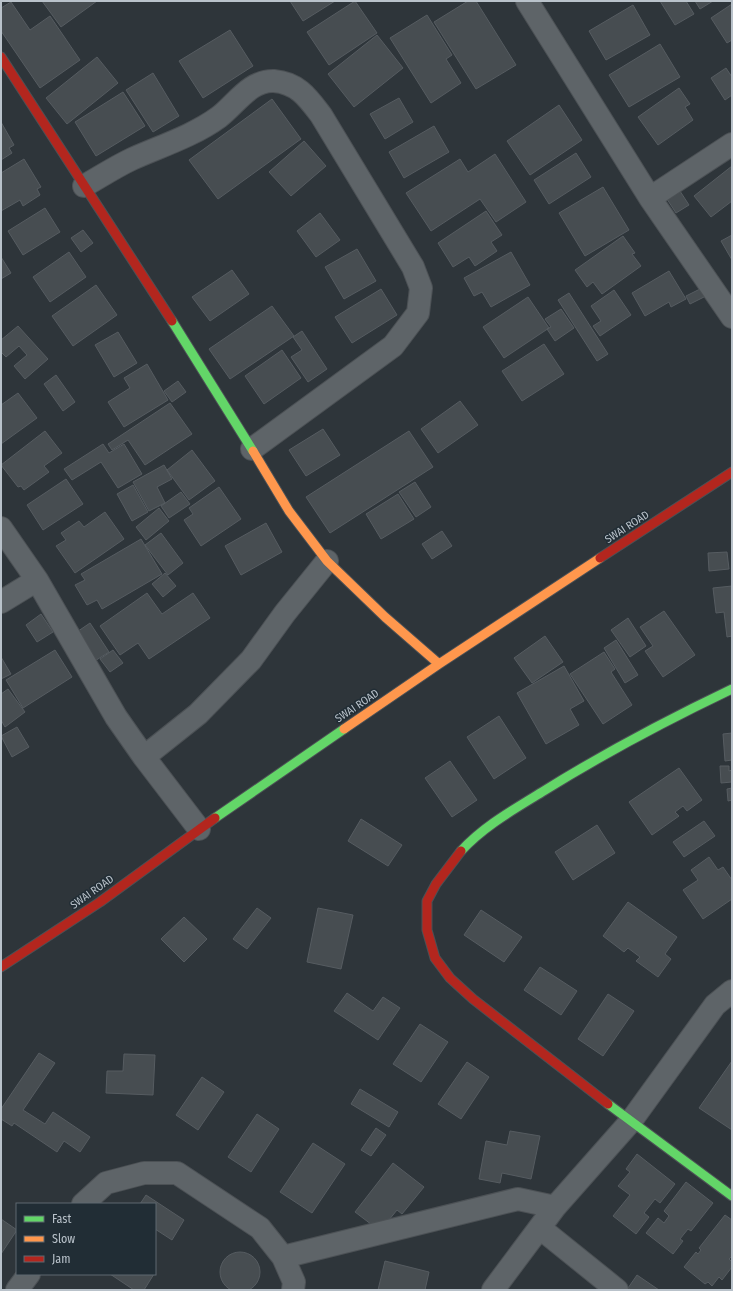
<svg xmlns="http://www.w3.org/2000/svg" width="733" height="1291" viewBox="0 0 733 1291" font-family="'Fira Sans Condensed',sans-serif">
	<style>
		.building { fill: #474d51; stroke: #565c61 }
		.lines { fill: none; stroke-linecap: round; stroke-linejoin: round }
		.street-casing { stroke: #4c5155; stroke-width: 24 }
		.fast-casing { stroke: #4c5155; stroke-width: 11 }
		.slow-casing { stroke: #4c5155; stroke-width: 11 }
		.jam-casing { stroke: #4c5155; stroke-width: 11 }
		.street { stroke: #5e6468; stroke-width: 22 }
		.fast { stroke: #63d668; stroke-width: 9 }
		.slow { stroke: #ff974d; stroke-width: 9 }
		.jam { stroke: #b3261e; stroke-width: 9 }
		.labels { text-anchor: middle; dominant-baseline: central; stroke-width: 3; stroke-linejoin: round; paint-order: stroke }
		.street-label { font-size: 11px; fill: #b9c2ca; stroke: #212d35 }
	</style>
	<rect width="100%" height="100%" fill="#2e353a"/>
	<path class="building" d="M42,1H97L61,27Z
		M290,1H335L303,21Z
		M355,1L377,33L329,65L307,32Z
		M468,1H476L516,65L476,89L434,22Z
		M660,1H686L694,14L675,25Z
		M695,1H713L700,9Z
		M11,2L30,30L50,16L80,60L40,88L1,31V8Z
		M732,4V40L727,43L711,18Z
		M633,5L650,35L606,60L589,31Z
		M427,15L452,55L446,59L461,83L431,103L390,38Z
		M230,30L253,66L203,98L179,61Z
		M377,35L403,68L354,107L328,74Z
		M660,44L680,77L629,107L609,75Z
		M97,57L118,83L67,124L46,98Z
		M726,68L732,77V95L725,100L711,78Z
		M153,73L179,116L153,132L126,90Z
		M679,88L690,104L685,107L693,120L658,145L638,117Z
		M123,92L145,126L96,156L75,122Z
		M399,98L413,122L385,139L370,114Z
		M272,99L301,139L218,199L189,160Z
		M559,105L582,140L530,175L507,141Z
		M1,122L14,145L9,148L12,153L1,160Z
		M434,126L449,152L404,178L389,152Z
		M304,141L326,166L291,196L269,172Z
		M576,153L591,177L549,204L534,180Z
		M495,154L526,202L496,222L480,199L431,231L406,193L460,159L468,172Z
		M24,159L41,187L37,189L40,195L23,206L20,200L1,211V173Z
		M732,166V201L711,217L694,196Z
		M603,187L629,230L585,256L559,213Z
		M678,188L689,205L676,213L665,196Z
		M45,208L60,232L23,255L8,231Z
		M486,211L502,235L491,242L497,251L475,266L469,257L453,267L438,243Z
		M320,213L340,240L316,257L297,231Z
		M83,230L93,243L81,252L71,238Z
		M732,235V260L721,241Z
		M623,236L635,253L632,254L641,266L602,294L593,282L587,287L575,270Z
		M357,249L376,281L344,299L325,267Z
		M69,252L86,277L50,302L33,277Z
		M511,252L530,285L491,307L482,292L474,296L464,278Z
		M1,257L11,273L1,279Z
		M232,270L249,294L210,321L192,297Z
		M669,271L686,299L671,307L669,302L645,316L632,293Z
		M96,285L117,315L73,346L52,316Z
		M704,287L708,295L690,304L686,296Z
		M381,289L397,315L352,343L335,317Z
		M614,290L631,315L600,336L593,326L601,321L591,306Z
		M569,293L608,354L597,361L558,300Z
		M528,297L549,328L504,358L483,327Z
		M272,306L294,336L230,379L209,349Z
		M561,309L574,328L555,341L547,329L551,327L545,319Z
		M18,326L48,359L25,379L14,366L27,355L19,346L6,357L1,352V340Z
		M302,331L327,369L308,382L291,357L302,350L293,337Z
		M118,332L137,363L114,377L95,345Z
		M544,344L564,374L522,401L502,371Z
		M282,350L301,378L264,404L245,376Z
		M147,364L168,400L124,427L108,402L130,388L124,378Z
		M56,375L75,402L63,411L44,384Z
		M178,381L186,392L172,402L164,391Z
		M18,393L37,418L1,444V405Z
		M460,401L478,425L438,453L421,429Z
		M170,403L192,434L145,465L128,440L112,450L108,444Z
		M323,429L340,455L306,476L289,450Z
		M45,431L62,453L44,466L49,472L24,490L21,486L18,487L1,465Z
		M409,431L433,467L330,533L306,497Z
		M103,444L109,453L124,444L142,474L118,488L101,462L72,480L64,469Z
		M192,450L215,481L189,500L167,470Z
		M164,465L172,479L157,487L165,503L149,511L133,482Z
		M66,479L83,504L43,530L27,505Z
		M415,482L431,507L416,517L399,492Z
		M133,485L148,512L132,521L117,494Z
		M219,487L241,519L201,546L184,520L193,514L189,508Z
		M181,492L190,504L169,518L161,506Z
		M398,494L414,519L381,539L366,514Z
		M159,508L169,521L146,540L136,527Z
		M105,512L124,539L75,573L56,546L66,540L61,533L79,521L84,527Z
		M266,523L282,552L241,575L225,546Z
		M442,531L452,546L432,559L422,544Z
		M161,533L183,563L168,575L145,545Z
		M141,539L162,574L102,609L97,600L87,605L75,585L85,580L81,574Z
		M727,552L729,569L709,571L708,553Z
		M165,573L176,586L163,597L152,584Z
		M732,586V636L727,637L724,612L716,613L713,588Z
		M147,593L162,614L193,593L210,618L149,659L138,643L120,655L100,626Z
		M664,611L695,655L663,677L645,651L653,646L640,627Z
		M41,614L53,632L37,642L26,625Z
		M628,618L646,646L630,657L611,630Z
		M90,623L109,652L90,664L71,636Z
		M545,636L563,662L532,683L514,658Z
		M616,640L638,675L625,683L604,648Z
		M55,650L72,677L23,708L6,680Z
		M113,650L123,663L110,672L100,659Z
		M604,652L615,669L611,672L632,705L603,724L570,674Z
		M1,657L11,674L1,679Z
		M564,666L584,701L570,709L579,725L546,744L517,693Z
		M8,689L25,712L5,727L1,720V694Z
		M499,716L526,758L494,779L467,737Z
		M17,727L29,747L12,757L1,736Z
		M732,733V760L725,761L723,734Z
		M450,761L477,800L452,817L425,778Z
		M720,766H729V771L732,770V782L721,783Z
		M679,768L702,800L687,811L683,806L675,812L679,816L652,835L629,802Z
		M732,788V800L728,801L727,789Z
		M361,819L402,845L388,866L348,841Z
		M704,821L715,836L684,857L673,842Z
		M597,825L615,853L573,880L555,852Z
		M709,857L718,870L723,867L732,880V899L703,919L683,890L698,880L691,870Z
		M628,902L677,937L665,954L671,959L658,977L636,961L640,957L628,948L624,952L603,936Z
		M257,908L271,918L247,949L233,939Z
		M318,908L353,915L341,969L307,962Z
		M481,910L522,937L504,962L464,935Z
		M184,917L207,939L184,962L161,939Z
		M540,967L577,991L561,1015L524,990Z
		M347,993L373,1011L383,997L400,1008L378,1040L334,1011Z
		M608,994L634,1011L603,1056L578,1039Z
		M420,1024L448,1042L421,1082L393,1064Z
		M39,1053L55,1063L23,1110L45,1124L53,1112L90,1137L80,1152L64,1141L57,1152L14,1123L12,1126L1,1119V1109Z
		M124,1054L155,1055L153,1095L106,1093L107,1071H123Z
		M732,1061V1130L699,1108Z
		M467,1062L489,1077L461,1119L438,1104Z
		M202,1077L224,1092L198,1130L176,1115Z
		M360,1089L398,1112L389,1127L351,1104Z
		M257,1114L279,1129L251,1172L228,1157Z
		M376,1128L386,1135L371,1156L361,1150Z
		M510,1131L540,1136L531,1179L502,1173L500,1183L479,1179L486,1141L507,1145Z
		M313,1143L345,1164L312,1213L280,1192Z
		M637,1154L675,1184L660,1203L655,1199L644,1213L649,1217L636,1234L613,1216L630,1195L618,1186L630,1172L626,1169Z
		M393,1163L424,1187L402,1214L397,1210L380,1231L355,1212Z
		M686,1182L713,1203L691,1231L688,1229L680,1239L683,1241L673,1254L646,1233L658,1218L664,1223L669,1216L664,1211Z
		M146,1195L184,1220L172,1240L155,1229V1204H140Z
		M725,1215L732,1220V1256L729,1259L732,1262V1267L722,1280L719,1277L712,1286L708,1282L705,1284L684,1267L696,1252L698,1254L701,1250L699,1248Z
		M1,1219L17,1230L1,1254Z
		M220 1272a20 20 0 1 1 40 0a20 20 0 1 1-40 0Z
		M385,1261L429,1272L425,1290H378Z
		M110,1274H154L144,1290H134Z
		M637,1275L659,1290H631L628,1288Z"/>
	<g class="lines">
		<g class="street-casing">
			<path id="street" d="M527,1L650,198L732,317
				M84,186C100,177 115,167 132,159C161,146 193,136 219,117C236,104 250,80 274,81C298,83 308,98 321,115L413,267L421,288L418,313L393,346L252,449
				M650,198L732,144
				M1,528L37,580L116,717L144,757L199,829
				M1,602L37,580
				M144,757L198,714L251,660L285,613L327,561
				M83,1204L106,1183L144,1173H177L260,1228L283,1257L294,1282L293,1290
				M540,1228L617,1290
				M283,1257L518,1199L555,1207
				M17,1290L29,1274
				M493,1290L555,1207L631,1121L715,1005L732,991"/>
		</g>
		<g class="fast-casing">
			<path id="fast" d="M172,321L253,451
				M215,818L344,729
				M461,851C484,826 513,810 542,792C603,754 667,720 732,689
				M608,1104L732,1196"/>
		</g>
		<g class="slow-casing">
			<path id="slow" d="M253,451L289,511L327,561L385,617L439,664
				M344,729L439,664L600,558"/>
		</g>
		<g class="jam-casing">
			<path id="jam" d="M1,57L172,321
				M600,558L732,472
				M461,851L436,884L427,901V930L435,958L450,978L473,999L608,1104
				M1,967L100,902L215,818"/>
		</g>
		<use href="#street" class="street"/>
		<use href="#fast" class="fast"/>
		<use href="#slow" class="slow"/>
		<use href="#jam" class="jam"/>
	</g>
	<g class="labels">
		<g class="street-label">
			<text transform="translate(627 527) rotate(-33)">SWAI ROAD</text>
			<text transform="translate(357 706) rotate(-34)">SWAI ROAD</text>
			<text transform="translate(92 892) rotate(-35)">SWAI ROAD</text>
		</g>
	</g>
	<rect width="733" height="1291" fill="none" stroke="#b9c2ca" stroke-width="4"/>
	<rect x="16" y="1203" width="140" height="72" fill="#212d35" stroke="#5e6971"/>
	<rect x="24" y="1216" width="20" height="6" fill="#63d668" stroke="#5e6971"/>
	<text x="52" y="1223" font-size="12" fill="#b9c2ca">Fast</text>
	<rect x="24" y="1236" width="20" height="6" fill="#ff974d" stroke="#5e6971"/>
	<text x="52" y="1243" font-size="12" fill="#b9c2ca">Slow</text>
	<rect x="24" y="1256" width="20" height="6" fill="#b3261e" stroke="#5e6971"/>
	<text x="52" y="1263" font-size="12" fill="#b9c2ca">Jam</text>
</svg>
